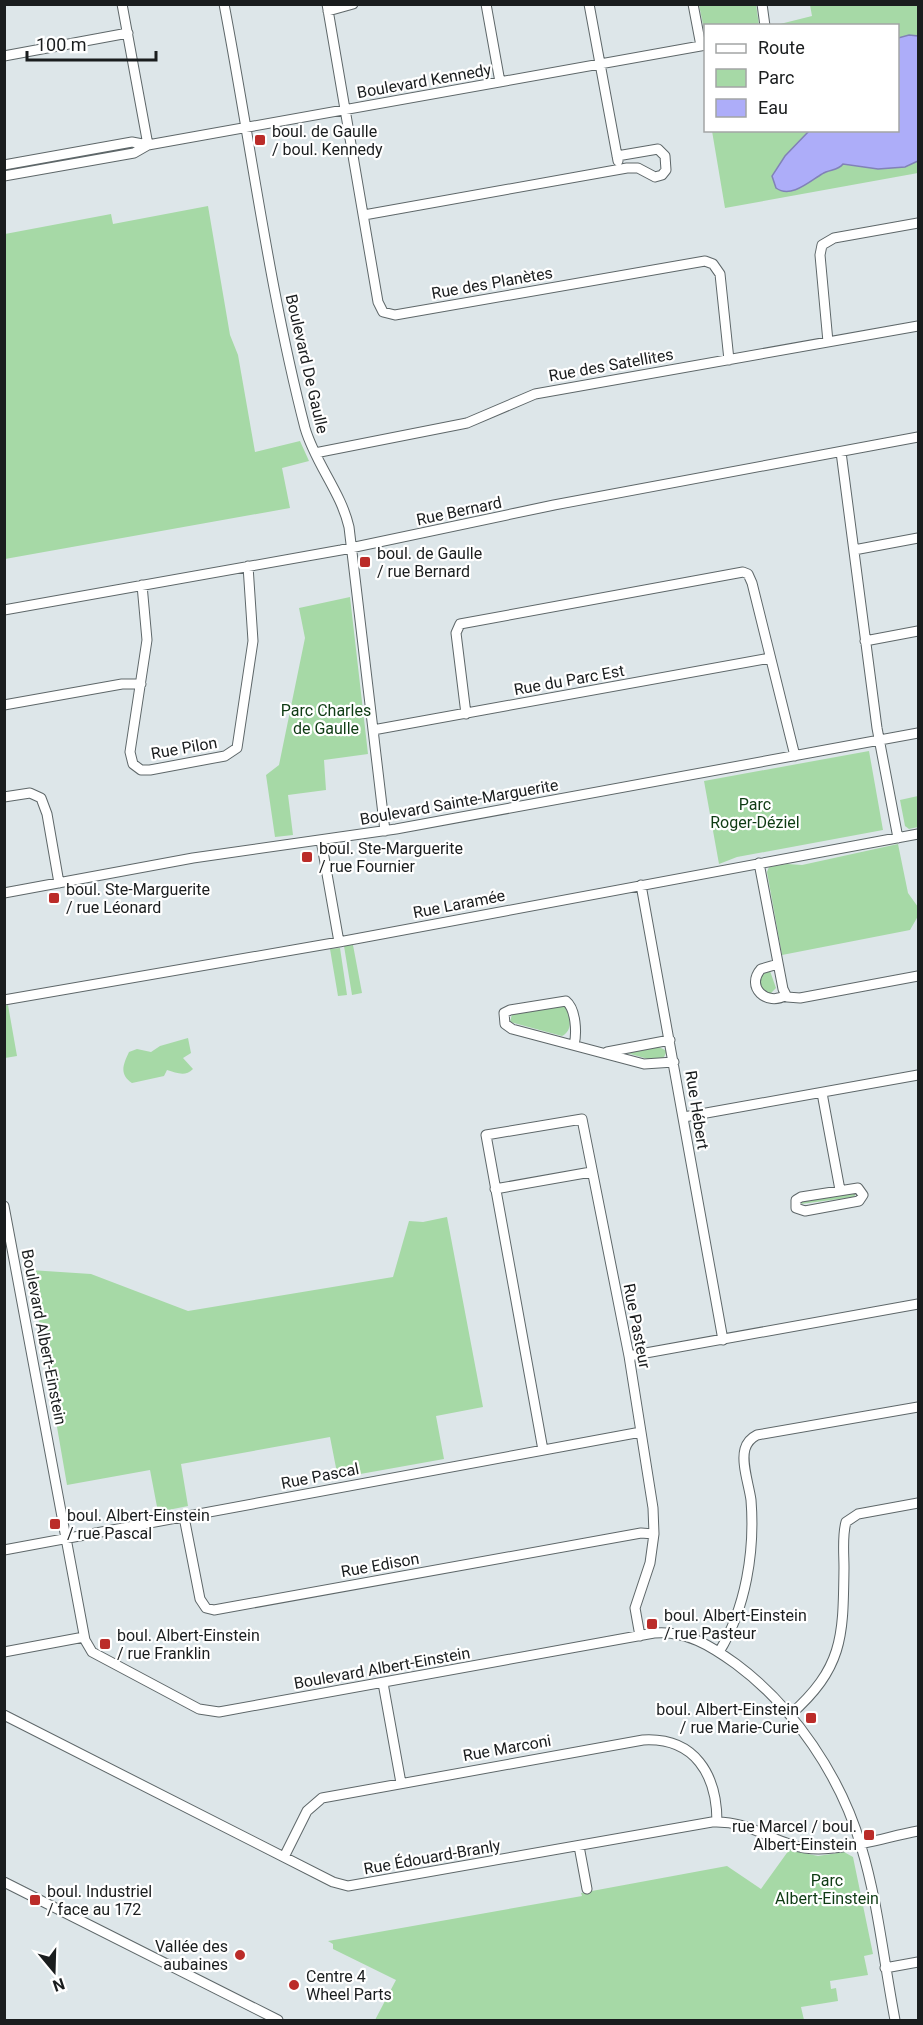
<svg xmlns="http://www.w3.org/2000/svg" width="923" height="2025" viewBox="0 0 923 2025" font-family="Roboto,sans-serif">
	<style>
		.green { fill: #a6d9a6 }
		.water { fill: #adadf9; stroke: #8182b7; stroke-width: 1.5 }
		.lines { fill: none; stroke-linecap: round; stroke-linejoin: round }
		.minor-casing { stroke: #5e6769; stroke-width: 11 }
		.minor { stroke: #fff; stroke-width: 9 }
		.poi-dot { fill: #bb2c29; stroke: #fff; stroke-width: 2 }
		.labels { text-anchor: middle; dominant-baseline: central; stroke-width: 4.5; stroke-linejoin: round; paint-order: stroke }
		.street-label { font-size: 16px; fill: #1a1d1e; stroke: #fff }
		.poi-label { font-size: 16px; fill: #1a1d1e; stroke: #fff; text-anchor: start }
		.park-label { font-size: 16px; fill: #0e3b13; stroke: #fff }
	</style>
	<rect width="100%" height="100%" fill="#dde6e9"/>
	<path class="green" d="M699,5H756L759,25L706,26L705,34Z
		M810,5H918V173L725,208L712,131L898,130V26H772L812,16Z
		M208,206L230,335L238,355L255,452L300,441L309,461L282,468L290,508L5,559V234L111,214L113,224Z
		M350,597L368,754L324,760L326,790L288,795L293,835L275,837L266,775L279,765L305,638L299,608Z
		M869,751L883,830L737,857L719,864L704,781Z
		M918,796V827L909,829L905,826L900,800Z
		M898,844L908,893L918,907V916L910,930L782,955L767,872L769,867L787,864L802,865Z
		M353,945L362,993L352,995L344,946Z
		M340,948L347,995L338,996L330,949Z
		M766,972L770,971L776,988L770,994L764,993L760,985V977Z
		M8,1005L17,1056L5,1058V1006Z
		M564,1005C570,1015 574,1030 562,1036L510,1022L512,1014Z
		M188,1038L191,1053L183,1058L193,1069C185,1077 177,1073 167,1070L164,1076L132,1083C119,1074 123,1065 129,1052L137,1049L151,1052L160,1046Z
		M659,1047L667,1051L663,1059H648L627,1053Z
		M856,1193L854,1197L801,1204L803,1201Z
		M447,1217L483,1407L436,1416L444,1459L338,1478L330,1437L181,1464L188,1506L158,1512L150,1470L67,1485L30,1270L91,1274L188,1311L393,1277L409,1221L423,1222Z
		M789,1850L818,1856L844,1852L853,1857L873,1954L864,1956L868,1975L830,1981L831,1989L836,1988L838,2001L801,2007L804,2020H375L396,1980L333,1949V1944L328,1941L582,1896L581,1893L727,1866L761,1889Z"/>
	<path class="water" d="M909,35L918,36V161L905,167L878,169L843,164C838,171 829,169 822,174C810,181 791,199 776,188L772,176L785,156L809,131L898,130V38Z"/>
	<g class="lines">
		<g class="minor-casing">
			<path id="minor" d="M122,4L148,145
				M224,4C251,145 269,289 305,428C315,463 341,492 349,527L385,831
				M327,4L378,302L383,312L395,315L705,261L713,264L720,274L729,360
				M486,4L500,82
				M589,4L618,161
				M693,4L701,46
				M762,4L765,26
				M328,11L353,4
				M4,56L128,33
				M4,165L132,142L148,145
				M4,176L134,153L148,145L706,45
				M364,215L627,168H638L655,177L662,175L666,170L665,156L658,149L617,156
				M828,342L820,255L822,245L834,238L918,223
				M841,452L877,728L898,838
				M315,453L467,423L535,394L918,326
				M854,550L918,538
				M142,585L147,640L130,752L133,764L141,770H150L225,756L237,748L253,641L248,566
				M4,610L341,550L554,505L918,437
				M865,641L918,631
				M4,705L122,684H141
				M466,714L456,633L460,624L743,572L748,574L752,583L795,756
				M373,730L770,658
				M4,797L30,793L41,798L47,814L59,883
				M321,840L339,942
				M759,863L783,989L787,997L800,998L918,976
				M641,885L723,1340
				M4,893L193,858L396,829L918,733
				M778,964L761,969C745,987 767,1007 786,995
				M4,1000L339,942L918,834
				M574,1045C577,1033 576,1009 566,1001L510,1010L504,1013L505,1024L512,1029L644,1064L674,1062
				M607,1052L670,1040
				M822,1093L840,1190
				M684,1117L918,1075
				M858,1188L863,1195L859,1201L805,1211L796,1208V1200L801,1197Z
				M495,1189L591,1172
				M4,1206L85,1640L92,1652L199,1709L219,1712L654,1633C686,1630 711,1646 736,1664C794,1707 841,1777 861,1846C878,1902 884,1963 895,2020
				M629,1356L918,1304
				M543,1450L486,1135L582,1119L629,1356L653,1508L654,1534L650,1563L635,1608L640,1636
				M184,1517L200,1599L206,1608L214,1610L641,1533L654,1534
				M4,1550L641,1432
				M4,1652L84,1637
				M719,1652C746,1608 755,1551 751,1500C749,1485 741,1463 745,1449C747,1442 751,1438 757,1435L918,1407
				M383,1683L401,1783
				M4,1715L333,1882L348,1886L712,1822C751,1820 771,1843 805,1848C838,1853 885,1837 918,1831
				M790,1715C844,1667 843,1636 844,1568C844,1553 842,1536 846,1522L858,1514L918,1503
				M579,1846L587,1889
				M284,1857L307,1811L322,1798L643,1740C695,1737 717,1775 717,1822
				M4,1882L278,2020
				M885,1968L918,1962"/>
		</g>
		<use href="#minor" class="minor"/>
	</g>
	<g class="poi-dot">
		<rect x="254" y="134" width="12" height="12" rx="3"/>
		<rect x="359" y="556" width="12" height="12" rx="3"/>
		<rect x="301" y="851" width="12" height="12" rx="3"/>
		<rect x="48" y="892" width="12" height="12" rx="3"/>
		<rect x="49" y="1518" width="12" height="12" rx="3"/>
		<rect x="646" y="1618" width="12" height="12" rx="3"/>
		<rect x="99" y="1638" width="12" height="12" rx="3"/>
		<rect x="805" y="1712" width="12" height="12" rx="3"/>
		<rect x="863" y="1829" width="12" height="12" rx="3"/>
		<rect x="29" y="1894" width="12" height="12" rx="3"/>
		<circle cx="240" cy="1955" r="6"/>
		<circle cx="294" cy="1985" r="6"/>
	</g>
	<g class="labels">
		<g class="street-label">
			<text transform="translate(424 81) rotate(-10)">Boulevard Kennedy</text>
			<text transform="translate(492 283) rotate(-10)">Rue des Planètes</text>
			<text transform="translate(307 364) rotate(77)">Boulevard De Gaulle</text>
			<text transform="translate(611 365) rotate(-10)">Rue des Satellites</text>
			<text transform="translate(459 511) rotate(-12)">Rue Bernard</text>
			<text transform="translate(569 680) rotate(-10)">Rue du Parc Est</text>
			<text transform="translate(184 748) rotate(-10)">Rue Pilon</text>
			<text transform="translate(459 802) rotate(-10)">Boulevard Sainte-Marguerite</text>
			<text transform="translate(459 904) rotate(-11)">Rue Laramée</text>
			<text transform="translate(697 1110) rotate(81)">Rue Hébert</text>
			<text transform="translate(637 1326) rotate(79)">Rue Pasteur</text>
			<text transform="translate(44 1337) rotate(79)">Boulevard Albert-Einstein</text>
			<text transform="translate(320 1476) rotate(-11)">Rue Pascal</text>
			<text transform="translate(380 1565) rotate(-10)">Rue Edison</text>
			<text transform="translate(382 1668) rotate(-10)">Boulevard Albert-Einstein</text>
			<text transform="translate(507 1748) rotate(-10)">Rue Marconi</text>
			<text transform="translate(432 1857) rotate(-10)">Rue Édouard-Branly</text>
		</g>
		<g class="poi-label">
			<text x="272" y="131">boul. de Gaulle<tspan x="272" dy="18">/ boul. Kennedy</tspan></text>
			<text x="377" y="553">boul. de Gaulle<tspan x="377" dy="18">/ rue Bernard</tspan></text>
			<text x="319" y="848">boul. Ste-Marguerite<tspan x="319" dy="18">/ rue Fournier</tspan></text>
			<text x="66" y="889">boul. Ste-Marguerite<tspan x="66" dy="18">/ rue Léonard</tspan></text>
			<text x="67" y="1515">boul. Albert-Einstein<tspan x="67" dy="18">/ rue Pascal</tspan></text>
			<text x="664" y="1615">boul. Albert-Einstein<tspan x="664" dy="18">/ rue Pasteur</tspan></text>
			<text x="117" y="1635">boul. Albert-Einstein<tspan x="117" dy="18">/ rue Franklin</tspan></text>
			<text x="799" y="1709" text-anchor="end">boul. Albert-Einstein<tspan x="799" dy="18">/ rue Marie-Curie</tspan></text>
			<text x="857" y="1826" text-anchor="end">rue Marcel / boul.<tspan x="857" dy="18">Albert-Einstein</tspan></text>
			<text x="47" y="1891">boul. Industriel<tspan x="47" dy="18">/ face au 172</tspan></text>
			<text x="228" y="1946" text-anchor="end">Vallée des<tspan x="228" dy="18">aubaines</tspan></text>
			<text x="306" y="1976">Centre 4<tspan x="306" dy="18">Wheel Parts</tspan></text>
		</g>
		<g class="park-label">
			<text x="326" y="710">Parc Charles<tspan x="326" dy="18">de Gaulle</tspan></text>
			<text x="755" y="804">Parc<tspan x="755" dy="18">Roger-Déziel</tspan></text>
			<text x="827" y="1880">Parc<tspan x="827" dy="18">Albert-Einstein</tspan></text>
		</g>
	</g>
	<rect width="923" height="2025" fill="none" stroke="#1a1d1e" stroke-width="12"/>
	<rect x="704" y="24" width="195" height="108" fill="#ffffff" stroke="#a3a5a5" stroke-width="1.5"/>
	<rect x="716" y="44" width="30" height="9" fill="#ffffff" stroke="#a3a5a5" stroke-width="1.5"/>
	<text x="758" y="54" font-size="18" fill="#1a1d1e">Route</text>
	<rect x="716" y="69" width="30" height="18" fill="#a6d9a6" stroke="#a3a5a5" stroke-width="1.5"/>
	<text x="758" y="84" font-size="18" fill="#1a1d1e">Parc</text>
	<rect x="716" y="99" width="30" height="18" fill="#adadf9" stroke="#a3a5a5" stroke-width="1.5"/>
	<text x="758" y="114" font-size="18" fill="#1a1d1e">Eau</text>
	<g transform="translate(54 1971) rotate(161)" stroke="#ffffff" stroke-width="4.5" paint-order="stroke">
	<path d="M0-4.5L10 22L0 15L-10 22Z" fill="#1a1d1e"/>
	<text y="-9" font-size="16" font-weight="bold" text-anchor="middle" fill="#1a1d1e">N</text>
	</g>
	<path d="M27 51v9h129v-9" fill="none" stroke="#1a1d1e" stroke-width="3"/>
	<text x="36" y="51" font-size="18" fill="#1a1d1e" stroke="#ffffff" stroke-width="4.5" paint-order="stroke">100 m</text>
</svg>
